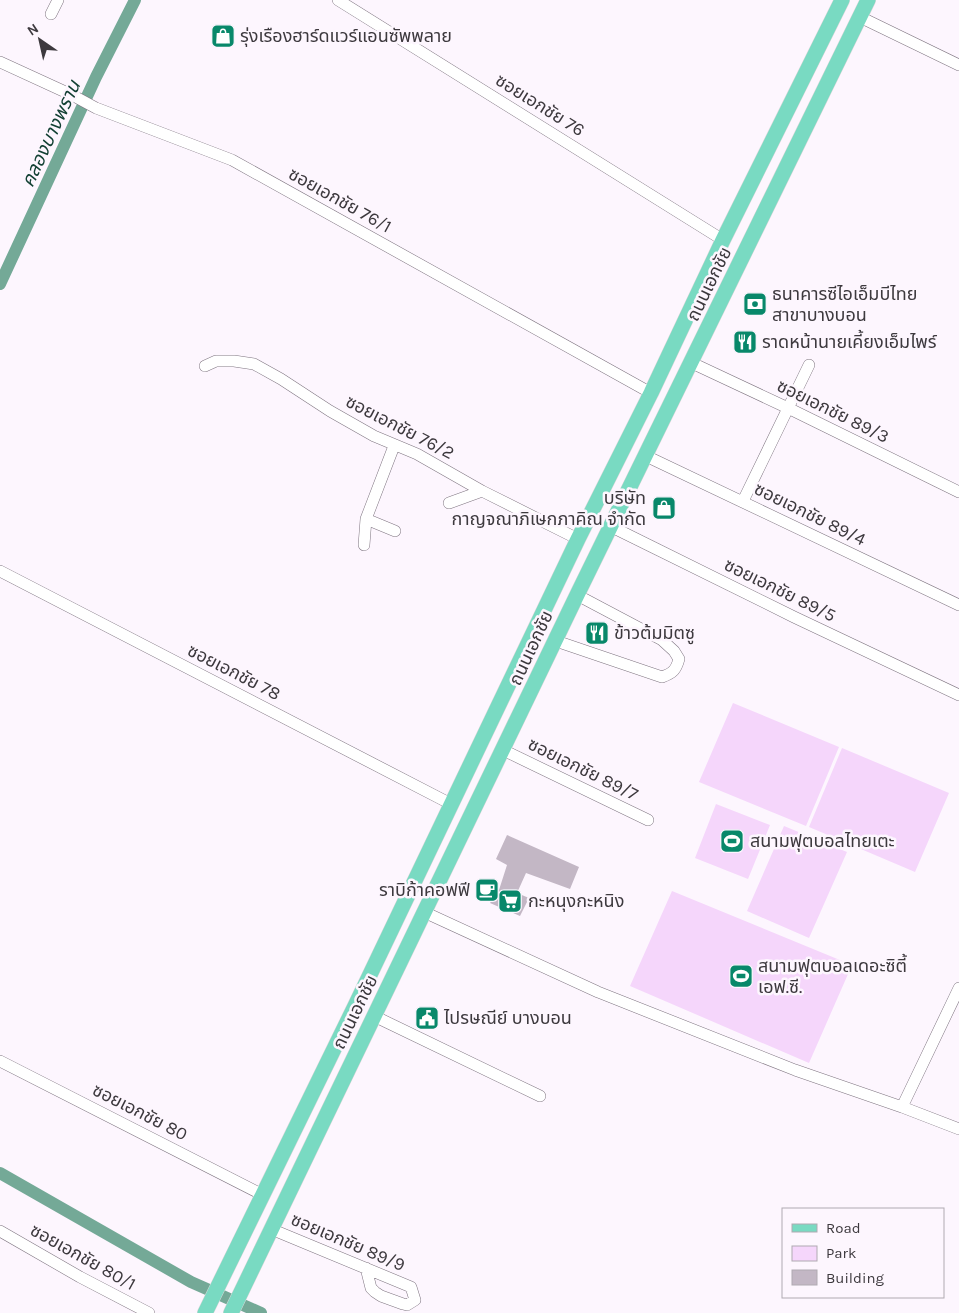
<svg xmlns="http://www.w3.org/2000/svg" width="959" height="1313" viewBox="0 0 959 1313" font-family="Karla,'Noto Sans Thai',sans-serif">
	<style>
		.green { fill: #f5d6fb }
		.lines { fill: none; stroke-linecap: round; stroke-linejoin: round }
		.canal { stroke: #74a997; stroke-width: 12 }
		.building { fill: #c3b7c5 }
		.minor-casing { stroke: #7f7581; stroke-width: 12 }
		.major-casing { stroke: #d8d7d8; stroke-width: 16 }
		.minor { stroke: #fff; stroke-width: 11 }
		.major { stroke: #79dac2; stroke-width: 15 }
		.labels { text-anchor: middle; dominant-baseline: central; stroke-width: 5; stroke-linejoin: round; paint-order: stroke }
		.poi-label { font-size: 18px; fill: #3d393e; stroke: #fdf6fe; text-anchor: start }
		.street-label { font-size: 18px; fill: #3d393e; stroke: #fdf6fe }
		.water-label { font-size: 19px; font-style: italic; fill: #134134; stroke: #fdf6fe }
	</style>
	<rect width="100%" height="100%" fill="#fdf6fe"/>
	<path class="green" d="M733,703L839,747L806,826L699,782Z
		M842,748L949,793L915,872L809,827Z
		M716,804L770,825L748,879L695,858Z
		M784,826L847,852L809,938L747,911Z
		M672,891L852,965L809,1063L630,986Z"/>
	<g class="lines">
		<path class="canal" d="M0,284L96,77L135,0
			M0,1173L191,1282L261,1313"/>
	</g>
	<path class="building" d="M507,835L579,867L570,889L526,873L517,893L529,898L520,916L490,903L493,899L479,893L483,883L499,890L507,865L496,859Z"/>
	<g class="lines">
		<g class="minor-casing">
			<path id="minor" d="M338,0L723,240
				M51,14L58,0
				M860,17L959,65
				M0,62L72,95L96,108L232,160L651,393
				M692,363L788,408L959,492
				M205,366L216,361H234L254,364L281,379L330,411L374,436L417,454L482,491L578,539
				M646,456L959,605
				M743,501L809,365
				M449,503L482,491
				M366,519L395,531
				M610,526L794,617L959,695
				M364,545L366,519L394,446
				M0,571L451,804
				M556,641L662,677C673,673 676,670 679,659L674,651L662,640L577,595
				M503,750L648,820
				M424,912L598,992L795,1070L902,1107L959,1129
				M374,1016L540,1096
				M0,1061L263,1195
				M902,1107L959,988
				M271,1229L411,1287L415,1300L407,1305L403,1304L381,1296L375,1292L371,1288L366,1268
				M0,1231L80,1277L149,1313"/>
		</g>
		<g class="major-casing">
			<path id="major" d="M205,1313L355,1006L578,539L651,393L723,240L842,0
				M231,1313L577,595L868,0"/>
		</g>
		<use href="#minor" class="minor"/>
		<use href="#major" class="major"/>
	</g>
	<defs>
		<g id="shop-square" transform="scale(1.25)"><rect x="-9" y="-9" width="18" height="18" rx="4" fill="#08886a" stroke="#fdf6fe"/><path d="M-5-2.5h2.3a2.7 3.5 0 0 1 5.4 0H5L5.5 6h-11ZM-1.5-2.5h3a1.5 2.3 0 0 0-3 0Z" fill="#fff"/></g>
		<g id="bank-square" transform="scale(1.25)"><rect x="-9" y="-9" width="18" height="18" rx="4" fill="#08886a" stroke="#fdf6fe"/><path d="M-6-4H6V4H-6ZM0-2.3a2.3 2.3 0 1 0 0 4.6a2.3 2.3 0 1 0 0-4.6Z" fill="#fff"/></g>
		<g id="restaurant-square" transform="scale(1.25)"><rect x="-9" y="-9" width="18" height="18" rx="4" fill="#08886a" stroke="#fdf6fe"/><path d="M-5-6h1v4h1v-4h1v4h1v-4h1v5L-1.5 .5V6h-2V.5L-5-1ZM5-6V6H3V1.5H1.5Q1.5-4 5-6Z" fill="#fff"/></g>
		<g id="stadium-square" transform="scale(1.25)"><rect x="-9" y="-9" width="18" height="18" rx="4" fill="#08886a" stroke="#fdf6fe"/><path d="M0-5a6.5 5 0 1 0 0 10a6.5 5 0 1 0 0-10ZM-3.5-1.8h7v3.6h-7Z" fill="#fff"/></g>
		<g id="cafe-square" transform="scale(1.25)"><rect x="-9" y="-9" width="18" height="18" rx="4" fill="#08886a" stroke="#fdf6fe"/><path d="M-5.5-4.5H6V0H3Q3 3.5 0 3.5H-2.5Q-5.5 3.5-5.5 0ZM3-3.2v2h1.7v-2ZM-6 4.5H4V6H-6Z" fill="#fff"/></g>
		<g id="supermarket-square" transform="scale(1.25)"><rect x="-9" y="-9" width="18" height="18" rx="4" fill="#08886a" stroke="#fdf6fe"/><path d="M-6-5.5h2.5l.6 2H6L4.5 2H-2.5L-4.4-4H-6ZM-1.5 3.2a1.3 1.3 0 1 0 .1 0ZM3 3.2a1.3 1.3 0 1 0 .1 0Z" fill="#fff"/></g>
		<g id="civic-square" transform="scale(1.25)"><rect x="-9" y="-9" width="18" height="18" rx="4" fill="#08886a" stroke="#fdf6fe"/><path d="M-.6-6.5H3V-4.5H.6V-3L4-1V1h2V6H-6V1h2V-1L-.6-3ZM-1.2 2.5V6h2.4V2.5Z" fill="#fff"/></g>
	</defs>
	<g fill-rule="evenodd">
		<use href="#shop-square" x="223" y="36"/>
		<use href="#bank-square" x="755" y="304"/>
		<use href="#restaurant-square" x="745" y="342"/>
		<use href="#shop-square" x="664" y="508"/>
		<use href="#restaurant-square" x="597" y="633"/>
		<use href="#stadium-square" x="732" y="841"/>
		<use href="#cafe-square" x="487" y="890"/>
		<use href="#supermarket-square" x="510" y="901"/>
		<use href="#stadium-square" x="741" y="976"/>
		<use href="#civic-square" x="427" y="1018"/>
	</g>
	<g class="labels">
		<g class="poi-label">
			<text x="240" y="36">รุ่งเรืองฮาร์ดแวร์แอนซัพพลาย</text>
			<text x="772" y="294">ธนาคารซีไอเอ็มบีไทย<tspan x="772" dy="21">สาขาบางบอน</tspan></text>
			<text x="762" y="342">ราดหน้านายเคี้ยงเอ็มไพร์</text>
			<text x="646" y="498" text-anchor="end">บริษัท<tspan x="646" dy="21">กาญจณาภิเษกภาคิณ จำกัด</tspan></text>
			<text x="614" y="633">ข้าวต้มมิตซู</text>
			<text x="750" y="841">สนามฟุตบอลไทยเตะ</text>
			<text x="470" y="890" text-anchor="end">ราบิก้าคอฟฟี</text>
			<text x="528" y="901">กะหนุงกะหนิง</text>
			<text x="758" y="966">สนามฟุตบอลเดอะซิตี้<tspan x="758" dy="21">เอฟ.ซี.</tspan></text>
			<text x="444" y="1018">ไปรษณีย์ บางบอน</text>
		</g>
		<g class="street-label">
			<text transform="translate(540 105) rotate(32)">ซอยเอกชัย 76</text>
			<text transform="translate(340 200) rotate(29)">ซอยเอกชัย 76/1</text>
			<text transform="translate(709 284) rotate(-64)">ถนนเอกชัย</text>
			<text transform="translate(833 411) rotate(26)">ซอยเอกชัย 89/3</text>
			<text transform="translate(400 427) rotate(27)">ซอยเอกชัย 76/2</text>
			<text transform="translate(810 514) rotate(26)">ซอยเอกชัย 89/4</text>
			<text transform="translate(780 590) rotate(26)">ซอยเอกชัย 89/5</text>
			<text transform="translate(531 648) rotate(-65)">ถนนเอกชัย</text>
			<text transform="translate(234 672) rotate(27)">ซอยเอกชัย 78</text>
			<text transform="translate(583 769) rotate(26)">ซอยเอกชัย 89/7</text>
			<text transform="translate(355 1012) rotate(-64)">ถนนเอกชัย</text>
			<text transform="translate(140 1112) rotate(27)">ซอยเอกชัย 80</text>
			<text transform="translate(348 1242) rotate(23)">ซอยเอกชัย 89/9</text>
			<text transform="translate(83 1257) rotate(29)">ซอยเอกชัย 80/1</text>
		</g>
		<g class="water-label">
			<text transform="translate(51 134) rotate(-65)">คลองบางพราน</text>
		</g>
	</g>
	<rect x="782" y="1208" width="162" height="90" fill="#fdf6fe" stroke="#b0aab1"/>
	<rect x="792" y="1224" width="25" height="8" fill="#79dac2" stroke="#b0aab1"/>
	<text x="826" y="1233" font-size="15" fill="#3d393e">Road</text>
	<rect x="792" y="1246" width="25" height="15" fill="#f5d6fb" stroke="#b0aab1"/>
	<text x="826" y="1258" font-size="15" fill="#3d393e">Park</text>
	<rect x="792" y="1270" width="25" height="15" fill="#c3b7c5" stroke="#b0aab1"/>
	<text x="826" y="1283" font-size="15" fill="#3d393e">Building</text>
	<g transform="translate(40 40) rotate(326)" stroke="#fdf6fe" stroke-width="4" paint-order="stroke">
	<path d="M0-4L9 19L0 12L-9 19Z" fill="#3d393e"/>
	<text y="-8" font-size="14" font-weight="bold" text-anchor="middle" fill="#3d393e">N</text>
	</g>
</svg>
